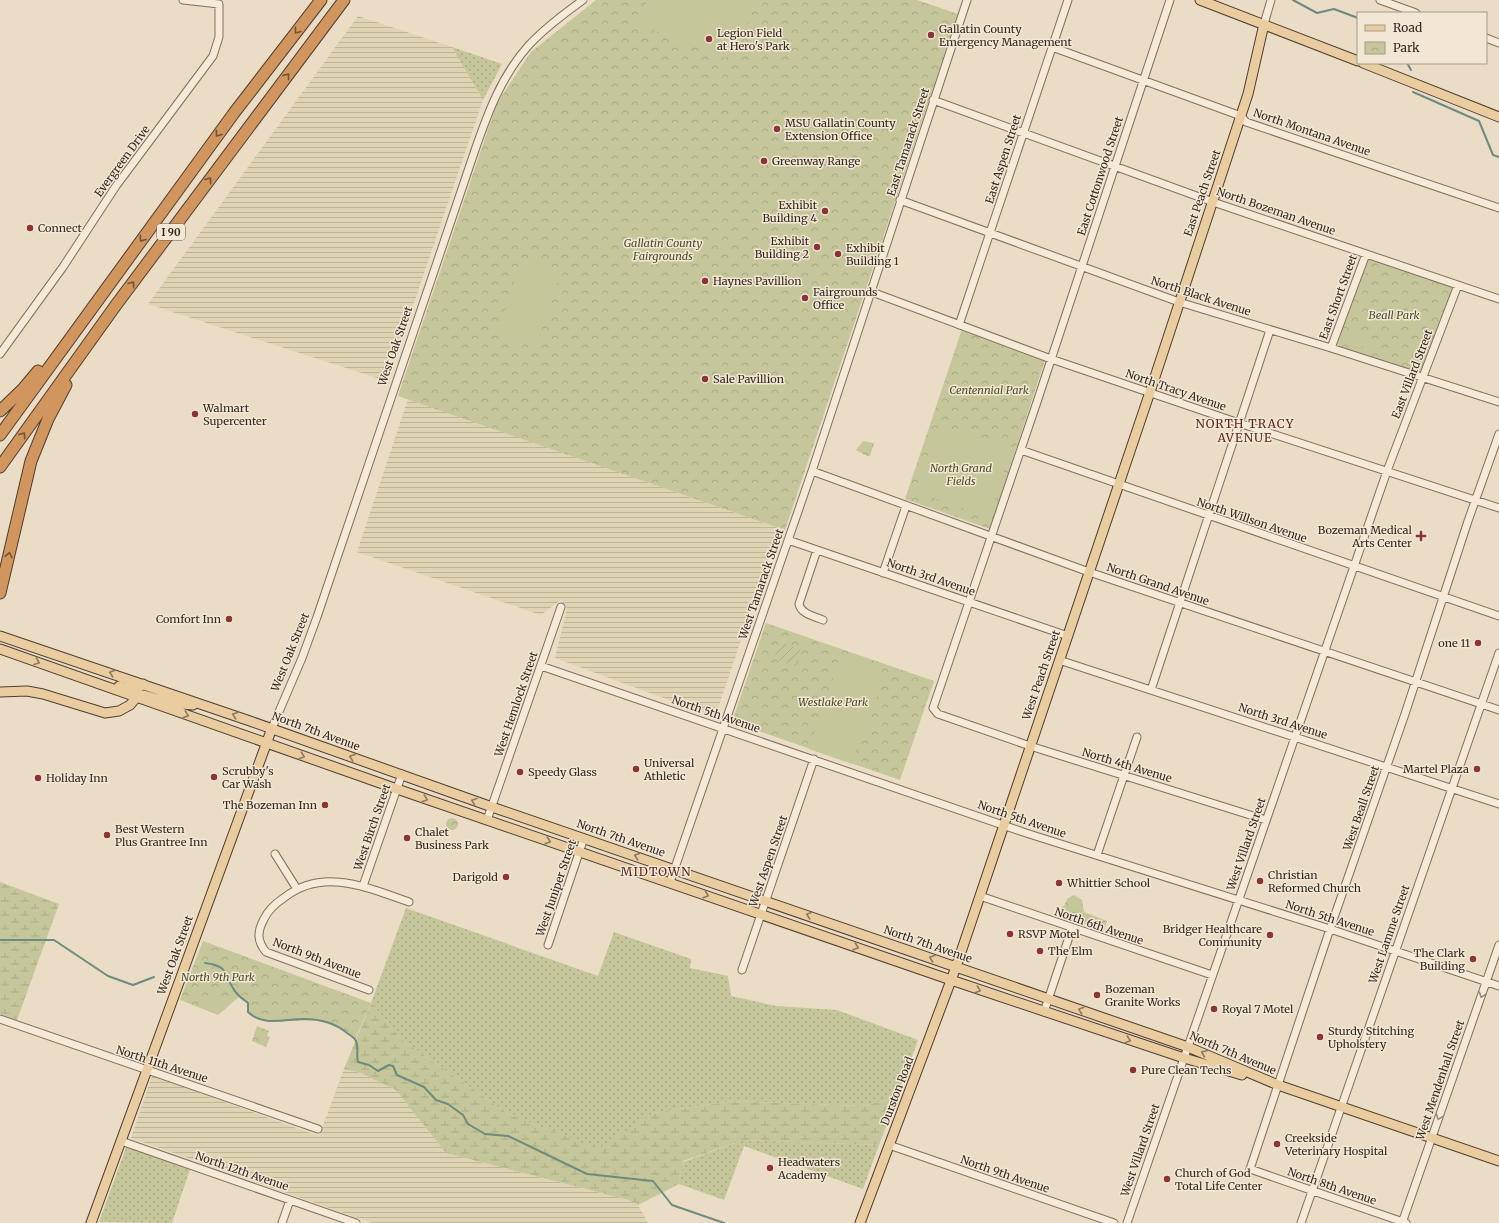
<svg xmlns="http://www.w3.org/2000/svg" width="1499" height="1223" viewBox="0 0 1499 1223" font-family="Merriweather,serif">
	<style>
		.farmland { fill: url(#farmland-rules) }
		.grass { fill: url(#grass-dots) }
		.wetland { fill: url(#wetland-marsh) }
		.park { fill: url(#park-crowns) }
		.garden { fill: url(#garden-furrows) }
		.pitch { fill: #c5c79a }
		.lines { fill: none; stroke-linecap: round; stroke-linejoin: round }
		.stream { stroke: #6e8b81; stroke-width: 2 }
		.minor-casing { stroke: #836e5d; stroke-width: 9 }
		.major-casing { stroke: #513d31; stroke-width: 11 }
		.highway-casing { stroke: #513d31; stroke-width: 13 }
		.minor { stroke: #f5ead7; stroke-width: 7 }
		.major { stroke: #e9cda0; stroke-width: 9 }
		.highway { stroke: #d1955e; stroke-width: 11 }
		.oneway { stroke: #735438 }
		.oneway2 { stroke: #8e7a60 }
		.oneway3 { stroke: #94897b }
		.poi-dot { fill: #8c333a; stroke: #f2e7d4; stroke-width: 1.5 }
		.labels { text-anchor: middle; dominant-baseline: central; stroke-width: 3; stroke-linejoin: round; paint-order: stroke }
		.shield { fill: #f2e7d4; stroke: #6d6155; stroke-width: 1 }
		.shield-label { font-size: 10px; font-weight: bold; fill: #34281f }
		.poi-label { font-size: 11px; fill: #34281f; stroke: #f2e7d4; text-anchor: start }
		.street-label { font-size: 11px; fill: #34281f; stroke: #f2e7d4 }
		.park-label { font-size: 11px; font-style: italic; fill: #484f28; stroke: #f2e7d4 }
		.neighbourhood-label { font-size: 12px; letter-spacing: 1px; fill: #5d2a23; stroke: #f2e7d4 }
	</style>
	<defs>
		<pattern id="farmland-rules" width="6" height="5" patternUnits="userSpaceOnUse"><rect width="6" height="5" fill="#ded4b3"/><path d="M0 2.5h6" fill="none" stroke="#bfb69a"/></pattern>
		<pattern id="grass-dots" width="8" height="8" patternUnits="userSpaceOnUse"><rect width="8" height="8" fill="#c5c79a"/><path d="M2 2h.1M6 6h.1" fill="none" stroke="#aaab84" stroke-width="1.8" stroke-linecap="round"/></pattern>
		<pattern id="wetland-marsh" width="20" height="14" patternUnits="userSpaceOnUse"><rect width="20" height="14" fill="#c5c79a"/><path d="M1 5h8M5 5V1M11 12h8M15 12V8" fill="none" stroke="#aaab84"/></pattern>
		<pattern id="park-crowns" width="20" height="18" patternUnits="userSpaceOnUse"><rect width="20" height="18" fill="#c5c79a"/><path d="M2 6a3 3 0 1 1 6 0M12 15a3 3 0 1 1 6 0" fill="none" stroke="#aaab84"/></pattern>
		<pattern id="garden-furrows" width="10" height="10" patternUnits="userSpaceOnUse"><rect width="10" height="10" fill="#c5c79a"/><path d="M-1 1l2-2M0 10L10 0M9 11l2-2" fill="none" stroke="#aaab84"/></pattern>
	</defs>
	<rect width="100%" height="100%" fill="#eadcc5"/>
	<path class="farmland" d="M358,16L452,47L483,100L404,332L380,379L148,304Z
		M408,399L779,528L715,717L555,658L567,608L561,600L541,615L357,552Z
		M344,1069L361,1073L396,1089L446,1153L629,1200L638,1205L648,1223H372L131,1138L152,1076L319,1136Z"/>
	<path class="grass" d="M452,47L502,64L483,100Z
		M406,908L598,976L614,932L691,959L690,968L728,976L731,996L776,1006L837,1010L918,1040L897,1098L862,1106L732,1101L654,1113L599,1150L507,1113L402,1040L371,1003Z
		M744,1140L879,1145L863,1189L744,1146L724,1200L679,1184L683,1162Z
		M127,1145L191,1166L172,1223L99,1222Z"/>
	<path class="wetland" d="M0,882L59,904L17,1020L0,1014Z
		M371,1003L402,1040L507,1113L598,1149L654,1113L732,1101L862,1106L897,1098L879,1145L744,1140L683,1161L679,1184L638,1205L629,1200L446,1153L396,1090L361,1073L344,1069Z"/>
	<path class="park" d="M596,0H917L958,14L785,530L398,396L497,103L531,52Z
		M1366,254L1458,285L1423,377L1331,348Z
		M962,329L1045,360L990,529L905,499Z
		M863,441L874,443L870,456H867L856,450Z
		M766,623L934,681L900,780L732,722Z
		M446 824a6 6 0 1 1 12 0a6 6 0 1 1-12 0Z
		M1074,895L1082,900L1084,912L1107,921L1104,931L1054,914L1056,910L1064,906L1067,899Z
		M203,941L371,1003L355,1040C347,1033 340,1026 329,1023C303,1015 267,1030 248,1012V1003L239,997L218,1015L180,1000Z
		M257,1026L269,1031L267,1036L270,1037L266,1047L252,1041Z"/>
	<path class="garden" d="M779,642L801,650L796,666L774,659Z"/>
	<path class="pitch" d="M647,0H749V19L738,52L725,58L640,25Z
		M523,257L562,270L536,346L497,333Z
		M1345,330L1372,338L1369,349L1342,340Z
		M943,426L1008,447L1010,452L991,513L985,516L919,493L916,488L938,427Z
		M851,657C863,662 877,664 882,677L866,738L858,744L852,764L809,749L836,670L844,658Z
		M209,993L220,995L219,1006L208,1004Z"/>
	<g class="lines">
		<path class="stream" d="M1293,0L1317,13L1334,9L1358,18
			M1407,63L1411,70
			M1413,92L1479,121L1493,155L1499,157
			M0,940H54L108,976L133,985L154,977
			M205,963C228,966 223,972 233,988C237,996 242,998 248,1003V1012C264,1027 284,1019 304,1019C319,1019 335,1023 347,1033C350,1035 354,1037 356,1041C359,1048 356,1054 358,1062L369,1065L378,1071L389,1065L393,1066L397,1075L424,1087L436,1100L448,1104L463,1115L468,1124L485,1134L508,1136L587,1174L653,1181L672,1205L724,1223"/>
		<g class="minor-casing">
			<path id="minor" d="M1170,0L1037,402L933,708L938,714L1030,746L1266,820
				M1380,0L1416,13
				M1264,24L1271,0
				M1486,38L1499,43
				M1052,47L1241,116L1246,122L1499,208
				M933,100L1213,202L1499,299
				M900,200L1179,302L1331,348L1499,402
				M872,292L1051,359L1239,423L1499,508
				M959,325L1068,0
				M1331,348L1366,254
				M0,354L63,267L116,186L213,56L219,37V4L183,0
				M1021,450L1499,616
				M812,471L1089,572L1499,710
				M788,540L1068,636
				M817,550L799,604C801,614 814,616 823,620
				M883,573L906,506
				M1059,660L1499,804
				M541,666L1026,833L1330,929L1499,986
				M1151,690L1270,330
				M272,728L302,658L317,617L474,153C487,115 501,76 529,45C545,28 564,14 583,0
				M487,820L561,607
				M275,854L297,889
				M1097,855L1137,737
				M670,882L812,471L967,0
				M363,886L402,774
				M980,896L1212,975
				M548,945L584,838
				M742,970L814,759
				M369,990L266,952C257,941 257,932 264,919C268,910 276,903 285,897C324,867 368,888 409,902
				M1044,1012L1072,928
				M0,1019L318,1129
				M121,1141L356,1223
				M889,1145L1114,1223
				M282,1223L290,1200
				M1127,1223L1387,471L1458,285
				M1301,1223L1499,653
				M1402,1223L1499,945
				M1406,1223L1250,1169L1330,929L1405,714L1468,521L1499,434"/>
		</g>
		<g class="major-casing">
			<path id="major" d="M1200,0L1358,61
				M1363,63L1499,117
				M0,636L250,721L492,807L1188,1047L1278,1085L1499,1161
				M0,649L397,789L951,980L1184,1058L1242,1075
				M119,686C127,689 136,692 143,684
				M0,692L27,691L43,694L105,713L119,711L130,705L136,698L144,695L171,703L193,705
				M91,1223L272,728
				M860,1223L956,967L1150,392L1248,94L1264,24"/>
		</g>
		<g class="highway-casing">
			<path id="highway" d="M0,411L23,389L38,371
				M0,435L234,113L321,0
				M0,467L116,305L344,0
				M0,593L31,461L48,419L66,385"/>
		</g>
		<use href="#minor" class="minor"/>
		<use href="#major" class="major"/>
		<use href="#highway" class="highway"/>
	</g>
	<defs><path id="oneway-chevron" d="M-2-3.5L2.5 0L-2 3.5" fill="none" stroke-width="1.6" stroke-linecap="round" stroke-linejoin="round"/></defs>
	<g class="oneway">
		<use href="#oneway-chevron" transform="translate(297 31) rotate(128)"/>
		<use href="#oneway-chevron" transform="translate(287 76) rotate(-53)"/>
		<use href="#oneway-chevron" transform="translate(218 134) rotate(126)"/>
		<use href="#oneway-chevron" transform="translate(209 180) rotate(-53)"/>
		<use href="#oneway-chevron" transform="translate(142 239) rotate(126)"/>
		<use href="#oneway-chevron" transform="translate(132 284) rotate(-53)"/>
		<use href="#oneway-chevron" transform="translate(23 435) rotate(-54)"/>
		<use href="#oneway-chevron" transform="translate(9 555) rotate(-77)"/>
	</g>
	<g class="oneway2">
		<use href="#oneway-chevron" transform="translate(37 662) rotate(20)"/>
		<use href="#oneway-chevron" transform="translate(112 673) rotate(-161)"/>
		<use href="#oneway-chevron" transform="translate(186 715) rotate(19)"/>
		<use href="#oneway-chevron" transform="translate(235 715) rotate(-161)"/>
		<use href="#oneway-chevron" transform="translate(302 756) rotate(19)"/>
		<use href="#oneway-chevron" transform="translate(352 757) rotate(-160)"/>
		<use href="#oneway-chevron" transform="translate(425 799) rotate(19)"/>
		<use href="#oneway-chevron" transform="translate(474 801) rotate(-160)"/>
		<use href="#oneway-chevron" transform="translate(548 841) rotate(19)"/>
		<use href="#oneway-chevron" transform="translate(637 856) rotate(-161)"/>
		<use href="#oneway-chevron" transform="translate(706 895) rotate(19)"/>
		<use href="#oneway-chevron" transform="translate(809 915) rotate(-161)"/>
		<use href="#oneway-chevron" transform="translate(856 947) rotate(19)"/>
		<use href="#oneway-chevron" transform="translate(932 958) rotate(-161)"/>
		<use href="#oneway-chevron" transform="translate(978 990) rotate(19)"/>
		<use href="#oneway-chevron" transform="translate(1081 1010) rotate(-161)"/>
		<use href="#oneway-chevron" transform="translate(1128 1040) rotate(18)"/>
		<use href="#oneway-chevron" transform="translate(1204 1053) rotate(-157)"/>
	</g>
	<g class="oneway3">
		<use href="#oneway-chevron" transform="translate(1482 995) rotate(109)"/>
		<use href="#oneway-chevron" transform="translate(1439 1117) rotate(110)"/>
	</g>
	<g class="poi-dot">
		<circle cx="931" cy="35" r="4"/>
		<circle cx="709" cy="39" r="4"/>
		<circle cx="777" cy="129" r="4"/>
		<circle cx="764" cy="161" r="4"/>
		<circle cx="825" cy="211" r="4"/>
		<circle cx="30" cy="228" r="4"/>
		<circle cx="817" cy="247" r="4"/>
		<circle cx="838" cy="254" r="4"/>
		<circle cx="705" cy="281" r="4"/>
		<circle cx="805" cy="298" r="4"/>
		<circle cx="705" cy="379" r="4"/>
		<circle cx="195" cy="414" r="4"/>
		<path d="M1419 530h4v4h4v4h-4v4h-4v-4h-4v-4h4z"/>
		<circle cx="229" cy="619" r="4"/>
		<circle cx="1478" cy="643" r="4"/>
		<circle cx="636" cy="769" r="4"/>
		<circle cx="1477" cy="769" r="4"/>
		<circle cx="520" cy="772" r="4"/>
		<circle cx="214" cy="777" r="4"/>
		<circle cx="38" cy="778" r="4"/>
		<circle cx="325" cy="805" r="4"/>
		<circle cx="107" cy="835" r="4"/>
		<circle cx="407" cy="838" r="4"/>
		<circle cx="506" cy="877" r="4"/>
		<circle cx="1260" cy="881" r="4"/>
		<circle cx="1059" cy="883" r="4"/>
		<circle cx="1010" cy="934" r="4"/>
		<circle cx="1270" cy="935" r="4"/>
		<circle cx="1040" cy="951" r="4"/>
		<circle cx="1473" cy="959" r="4"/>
		<circle cx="1097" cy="995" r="4"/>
		<circle cx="1214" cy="1009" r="4"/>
		<circle cx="1320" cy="1037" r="4"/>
		<circle cx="1133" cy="1070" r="4"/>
		<circle cx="1277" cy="1144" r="4"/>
		<circle cx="770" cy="1168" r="4"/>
		<circle cx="1167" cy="1179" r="4"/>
	</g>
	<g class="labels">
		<rect class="shield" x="157" y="224" width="28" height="16" rx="3"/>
		<g class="shield-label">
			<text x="171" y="232">I 90</text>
		</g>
		<g class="poi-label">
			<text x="939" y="29">Gallatin County<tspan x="939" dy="13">Emergency Management</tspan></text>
			<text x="717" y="33">Legion Field<tspan x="717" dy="13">at Hero's Park</tspan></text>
			<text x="785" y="123">MSU Gallatin County<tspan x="785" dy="13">Extension Office</tspan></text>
			<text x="772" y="161">Greenway Range</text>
			<text x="817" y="205" text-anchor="end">Exhibit<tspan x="817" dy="13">Building 4</tspan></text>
			<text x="38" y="228">Connect</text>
			<text x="809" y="241" text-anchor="end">Exhibit<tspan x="809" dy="13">Building 2</tspan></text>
			<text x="846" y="248">Exhibit<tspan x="846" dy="13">Building 1</tspan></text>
			<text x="713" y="281">Haynes Pavillion</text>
			<text x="813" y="292">Fairgrounds<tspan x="813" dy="13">Office</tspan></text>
			<text x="713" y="379">Sale Pavillion</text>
			<text x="203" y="408">Walmart<tspan x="203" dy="13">Supercenter</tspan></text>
			<text x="1412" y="530" text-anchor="end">Bozeman Medical<tspan x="1412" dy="13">Arts Center</tspan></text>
			<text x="221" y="619" text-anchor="end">Comfort Inn</text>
			<text x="1470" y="643" text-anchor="end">one 11</text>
			<text x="644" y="763">Universal<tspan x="644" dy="13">Athletic</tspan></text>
			<text x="1469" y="769" text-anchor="end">Martel Plaza</text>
			<text x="222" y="771">Scrubby's<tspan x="222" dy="13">Car Wash</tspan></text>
			<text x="528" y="772">Speedy Glass</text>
			<text x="46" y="778">Holiday Inn</text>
			<text x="317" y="805" text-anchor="end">The Bozeman Inn</text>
			<text x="115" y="829">Best Western<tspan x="115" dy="13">Plus Grantree Inn</tspan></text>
			<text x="415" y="832">Chalet<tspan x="415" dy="13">Business Park</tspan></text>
			<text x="1268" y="875">Christian<tspan x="1268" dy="13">Reformed Church</tspan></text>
			<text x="498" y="877" text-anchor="end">Darigold</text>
			<text x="1067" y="883">Whittier School</text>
			<text x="1262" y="929" text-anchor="end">Bridger Healthcare<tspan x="1262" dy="13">Community</tspan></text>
			<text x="1018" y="934">RSVP Motel</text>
			<text x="1048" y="951">The Elm</text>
			<text x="1465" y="953" text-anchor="end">The Clark<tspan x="1465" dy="13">Building</tspan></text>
			<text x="1105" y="989">Bozeman<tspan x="1105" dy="13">Granite Works</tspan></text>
			<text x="1222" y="1009">Royal 7 Motel</text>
			<text x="1328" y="1031">Sturdy Stitching<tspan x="1328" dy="13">Upholstery</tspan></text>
			<text x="1141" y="1070">Pure Clean Techs</text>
			<text x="1285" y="1138">Creekside<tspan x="1285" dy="13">Veterinary Hospital</tspan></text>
			<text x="778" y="1162">Headwaters<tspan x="778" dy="13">Academy</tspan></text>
			<text x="1175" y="1173">Church of God<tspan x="1175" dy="13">Total Life Center</tspan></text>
		</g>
		<g class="street-label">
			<text transform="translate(1312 132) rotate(19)">North Montana Avenue</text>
			<text transform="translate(908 142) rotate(-72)">East Tamarack Street</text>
			<text transform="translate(1003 159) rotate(-72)">East Aspen Street</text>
			<text transform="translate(122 161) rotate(-54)">Evergreen Drive</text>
			<text transform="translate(1100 176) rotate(-72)">East Cottonwood Street</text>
			<text transform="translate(1202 193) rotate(-71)">East Peach Street</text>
			<text transform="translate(1276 211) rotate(19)">North Bozeman Avenue</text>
			<text transform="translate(1201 296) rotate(18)">North Black Avenue</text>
			<text transform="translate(1338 297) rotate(-70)">East Short Street</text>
			<text transform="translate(395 346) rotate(-71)">West Oak Street</text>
			<text transform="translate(1412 374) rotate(-69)">East Villard Street</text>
			<text transform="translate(1176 390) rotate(19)">North Tracy Avenue</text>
			<text transform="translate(1252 520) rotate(19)">North Willson Avenue</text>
			<text transform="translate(931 577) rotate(19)">North 3rd Avenue</text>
			<text transform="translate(761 584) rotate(-71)">West Tamarack Street</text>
			<text transform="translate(1158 584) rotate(19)">North Grand Avenue</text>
			<text transform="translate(290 652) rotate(-68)">West Oak Street</text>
			<text transform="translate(1041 675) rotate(-71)">West Peach Street</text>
			<text transform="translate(516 704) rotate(-71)">West Hemlock Street</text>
			<text transform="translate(716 714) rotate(19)">North 5th Avenue</text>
			<text transform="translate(1283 721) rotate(18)">North 3rd Avenue</text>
			<text transform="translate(316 731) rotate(20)">North 7th Avenue</text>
			<text transform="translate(1127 765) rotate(17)">North 4th Avenue</text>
			<text transform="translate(1361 808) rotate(-71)">West Beall Street</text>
			<text transform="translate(1022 819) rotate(19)">North 5th Avenue</text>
			<text transform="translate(372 827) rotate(-71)">West Birch Street</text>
			<text transform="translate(621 838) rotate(19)">North 7th Avenue</text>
			<text transform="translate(1246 844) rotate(-71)">West Villard Street</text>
			<text transform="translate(768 861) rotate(-71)">West Aspen Street</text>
			<text transform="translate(556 888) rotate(-71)">West Juniper Street</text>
			<text transform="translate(1330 918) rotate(18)">North 5th Avenue</text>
			<text transform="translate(1099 926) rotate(19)">North 6th Avenue</text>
			<text transform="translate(1389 934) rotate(-71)">West Lamme Street</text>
			<text transform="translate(928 944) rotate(19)">North 7th Avenue</text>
			<text transform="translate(175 955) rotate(-70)">West Oak Street</text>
			<text transform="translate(317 958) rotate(21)">North 9th Avenue</text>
			<text transform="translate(1233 1053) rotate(23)">North 7th Avenue</text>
			<text transform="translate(162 1064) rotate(18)">North 11th Avenue</text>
			<text transform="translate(1440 1080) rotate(-71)">West Mendenhall Street</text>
			<text transform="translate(897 1091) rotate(-69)">Durston Road</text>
			<text transform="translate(1140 1150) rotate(-71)">West Villard Street</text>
			<text transform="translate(242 1171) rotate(19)">North 12th Avenue</text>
			<text transform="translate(1005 1174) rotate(19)">North 9th Avenue</text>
			<text transform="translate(1332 1186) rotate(19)">North 8th Avenue</text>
		</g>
		<g class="park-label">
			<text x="663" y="243">Gallatin County<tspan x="663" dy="13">Fairgrounds</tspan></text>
			<text x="1394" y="315">Beall Park</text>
			<text x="989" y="390">Centennial Park</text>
			<text x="961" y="468">North Grand<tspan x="961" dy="13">Fields</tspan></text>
			<text x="833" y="702">Westlake Park</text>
			<text x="218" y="977">North 9th Park</text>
		</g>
		<g class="neighbourhood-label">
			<text x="1245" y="423">NORTH TRACY<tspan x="1245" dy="14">AVENUE</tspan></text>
			<text x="656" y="871">MIDTOWN</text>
		</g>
	</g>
	<rect x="1357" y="12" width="130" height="52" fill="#f2e7d4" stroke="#a69b8c"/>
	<rect x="1365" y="25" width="20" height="6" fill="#e9cda0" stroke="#a69b8c"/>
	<text x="1393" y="32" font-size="12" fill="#34281f">Road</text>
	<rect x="1365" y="42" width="20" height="12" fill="url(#park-crowns)" stroke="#a69b8c"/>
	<text x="1393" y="52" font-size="12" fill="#34281f">Park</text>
</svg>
